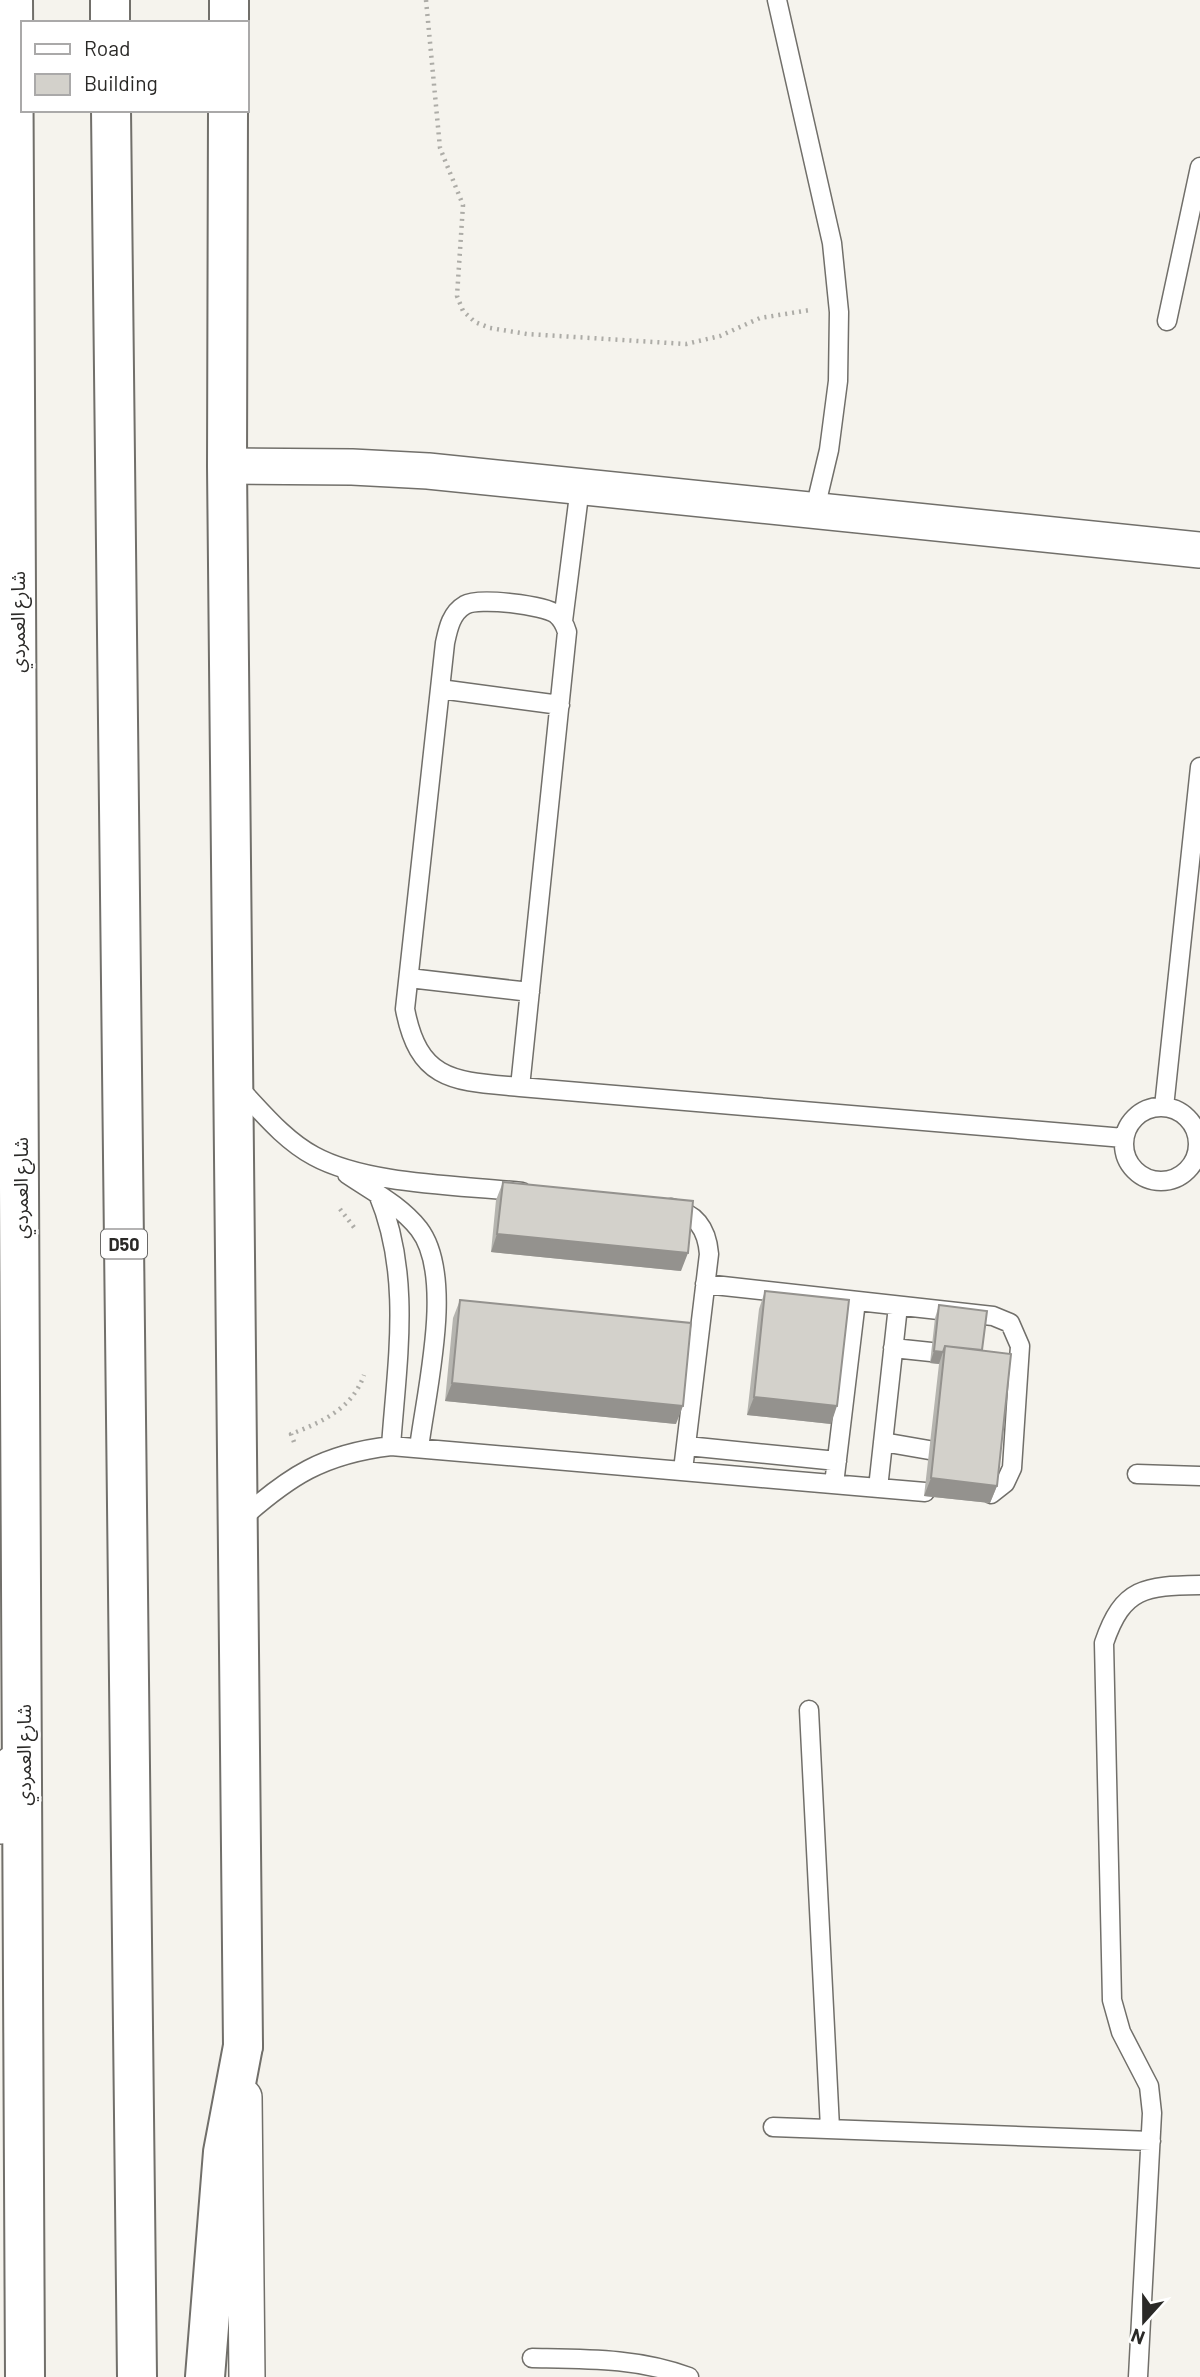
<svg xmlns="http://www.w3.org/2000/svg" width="1200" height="2377" viewBox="0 0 1200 2377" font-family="Barlow,'Noto Sans Arabic',sans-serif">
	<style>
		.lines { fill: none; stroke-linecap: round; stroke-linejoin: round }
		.service-casing { stroke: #716f6a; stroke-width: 21 }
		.minor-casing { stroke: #716f6a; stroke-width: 38 }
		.tertiary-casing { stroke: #716f6a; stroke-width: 42 }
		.primary-casing { stroke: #716f6a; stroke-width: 42 }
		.path { stroke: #adaca7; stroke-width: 4.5; stroke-dasharray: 2 5; stroke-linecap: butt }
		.service { stroke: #fff; stroke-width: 18 }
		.minor { stroke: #fff; stroke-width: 35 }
		.tertiary { stroke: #fff; stroke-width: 38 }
		.primary { stroke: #fff; stroke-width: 38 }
		.wall { fill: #b5b4af }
		.shaded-wall { fill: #94928e }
		.building { fill: #d3d1cb; stroke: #94928e; stroke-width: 2 }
		.labels { text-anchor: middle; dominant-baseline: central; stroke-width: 5; stroke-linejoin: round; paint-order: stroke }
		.shield { fill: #fff; stroke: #6a6968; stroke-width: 2 }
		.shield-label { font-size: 18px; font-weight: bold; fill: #2a2927 }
		.street-label { font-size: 19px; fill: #2a2927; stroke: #fff }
	</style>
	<rect width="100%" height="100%" fill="#f5f3ed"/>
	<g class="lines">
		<g class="service-casing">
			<path id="service" d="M777,0L832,243L839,312L838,381L829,450L814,513
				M1167,321L1200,167
				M563,621L580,487
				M440,689L560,705
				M409,978L530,992
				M238,1087C261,1111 284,1140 314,1156C367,1185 461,1185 522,1192
				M520,1087L567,632C565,625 562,619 556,614C544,605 478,597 465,605C451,613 448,629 445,643L405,1009C419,1083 456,1081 520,1087L1124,1138
				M1164,1107L1200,767
				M1124 1144a37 37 0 1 1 74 0a37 37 0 1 1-74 0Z
				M347,1174C372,1191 400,1205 419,1229C455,1276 426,1391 419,1448
				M378,1194C412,1275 397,1361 391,1446
				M671,1208C696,1213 707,1229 709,1254L683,1470
				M705,1284L993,1316L1010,1323L1020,1346L1012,1468L1005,1483L991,1494
				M893,1348L931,1352
				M883,1442L929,1450
				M687,1446L837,1461
				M1137,1474L1200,1476
				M834,1484L856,1301
				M878,1488L898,1306
				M239,1521C289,1476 323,1454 391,1446L925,1492
				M809,1710L830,2128
				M773,2127L1151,2141
				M532,2358C587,2359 638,2358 689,2377
				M1138,2377L1152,2113L1149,2086L1121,2032L1112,2000L1104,1643C1123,1587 1145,1586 1200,1585"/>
		</g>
		<g class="minor-casing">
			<path id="minor" d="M227,466L352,467L428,471L1200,550
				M0,1826L12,1764
				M244,2097L247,2377"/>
		</g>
		<g class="tertiary-casing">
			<path id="tertiary" d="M229,23V0
				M228,110L227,466L243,2046"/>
		</g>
		<g class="primary-casing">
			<path id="primary" d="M13,0L25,2377
				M110,0V23
				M111,110L137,2377
				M205,2377L223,2152L243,2046"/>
		</g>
		<path class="path" d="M426,0L440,148L463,205L457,296L463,311L475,322L490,328L527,334L686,344L720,336L760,318L810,310
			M340,1209L356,1230
			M294,1442L291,1434C322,1422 352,1409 364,1375"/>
		<use href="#service" class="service"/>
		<use href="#minor" class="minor"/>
		<use href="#tertiary" class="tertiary"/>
		<use href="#primary" class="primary"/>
	</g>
	<path class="wall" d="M503,1182L681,1271L491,1252L496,1200Z
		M765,1291L831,1424L747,1415L759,1309Z
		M460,1300L676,1424L445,1401L453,1318Z
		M939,1305L982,1350L997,1486L990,1503L924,1496L939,1364L930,1363L935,1318Z"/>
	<path class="shaded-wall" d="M497,1234L688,1253L681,1271L491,1252Z
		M934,1351L943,1352L939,1364L930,1363Z
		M452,1383L683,1406L676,1424L445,1401Z
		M754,1397L837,1406L831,1424L747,1415Z
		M931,1478L997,1486L990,1503L924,1496Z"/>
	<path class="building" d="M503,1182L693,1201L688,1253L497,1234Z
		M765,1291L849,1300L837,1406L754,1397Z
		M460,1300L691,1323L683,1406L452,1383Z
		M939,1305L987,1311L982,1350L945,1346L943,1352L934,1351Z
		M945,1346L1011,1354L997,1486L931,1478Z"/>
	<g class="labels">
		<rect class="shield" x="101" y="1229.5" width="46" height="29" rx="5"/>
		<g class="shield-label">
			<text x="124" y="1244">D50</text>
		</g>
		<g class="street-label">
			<text transform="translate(17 622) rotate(-90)">شارع العمردي</text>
			<text transform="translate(20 1188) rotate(-90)">شارع العمردي</text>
			<text transform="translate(23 1755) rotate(-90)">شارع العمردي</text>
		</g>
	</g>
	<rect x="21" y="21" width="228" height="91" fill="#ffffff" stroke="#aaa9a9" stroke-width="2"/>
	<rect x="35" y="44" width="35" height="10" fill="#ffffff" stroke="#aaa9a9" stroke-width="2"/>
	<text x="84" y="56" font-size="21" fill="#2a2927">Road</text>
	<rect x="35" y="74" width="35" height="21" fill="#d3d1cb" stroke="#aaa9a9" stroke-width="2"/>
	<text x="84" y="91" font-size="21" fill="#2a2927">Building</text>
	<g transform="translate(1144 2321) rotate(201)" stroke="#ffffff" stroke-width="5" paint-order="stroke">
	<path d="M0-5L12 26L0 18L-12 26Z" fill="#2a2927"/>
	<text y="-10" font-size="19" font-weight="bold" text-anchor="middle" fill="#2a2927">N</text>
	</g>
</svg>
